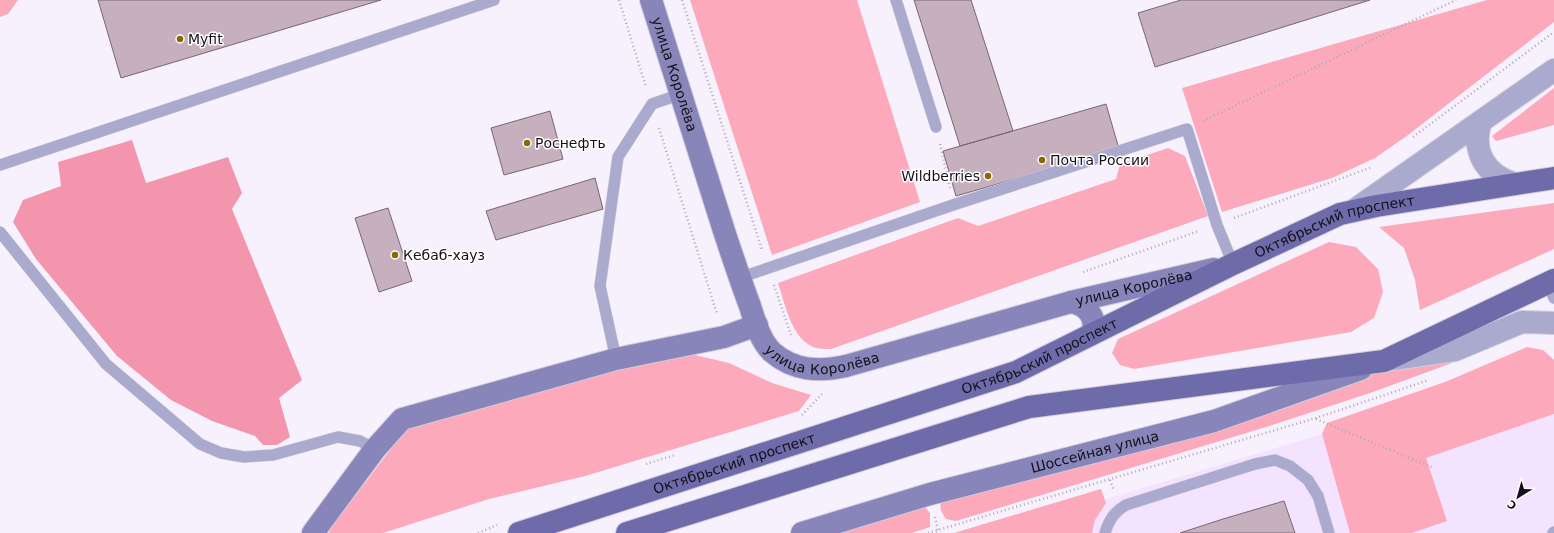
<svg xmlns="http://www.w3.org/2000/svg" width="1554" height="533" viewBox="0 0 1554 533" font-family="'DejaVu Sans',sans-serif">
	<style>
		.built { fill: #f3e3ff }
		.green { fill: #fba9bb }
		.forest { fill: #f395ac }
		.building { fill: #c6b0be; stroke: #796673 }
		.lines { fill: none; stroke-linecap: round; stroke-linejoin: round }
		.lane-casing { stroke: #d3ccd8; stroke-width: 12 }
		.street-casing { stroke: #d3ccd8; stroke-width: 24 }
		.secondary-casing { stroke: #d3ccd8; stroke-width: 24 }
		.primary-casing { stroke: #d3ccd8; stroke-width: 24 }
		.path { stroke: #afa9b4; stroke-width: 2.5; stroke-dasharray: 1 3; stroke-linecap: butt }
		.lane { stroke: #aaaace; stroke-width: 11 }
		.street { stroke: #aaaace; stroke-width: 22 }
		.secondary { stroke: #8785ba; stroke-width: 22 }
		.primary { stroke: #6e6bab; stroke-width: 22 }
		.poi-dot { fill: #8b6706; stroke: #fff; stroke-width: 1.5 }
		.labels { text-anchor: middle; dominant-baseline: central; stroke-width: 3; stroke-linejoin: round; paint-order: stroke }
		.poi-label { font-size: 14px; fill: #141017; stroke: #fff; text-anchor: start }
		.street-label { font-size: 14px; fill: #141017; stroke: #fff }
	</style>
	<rect width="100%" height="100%" fill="#f7f0fd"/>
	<path class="built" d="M1554,414V533H1412L1447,521L1426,458Z
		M1322,434L1350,533H1049L1044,518Z"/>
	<path class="green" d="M0,0H18L8,14L0,17Z
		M690,0H857L920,202L772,255Z
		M1487,0H1554V22L1408,135L1375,158L1332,178L1222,212L1182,88Z
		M1554,88V125L1496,141L1492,136Z
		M1168,148L1185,156L1208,216L831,349C825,349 818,349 813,347C791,337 785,304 778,283L958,218L978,226L1116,179L1120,164Z
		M1554,203V249L1420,310L1415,280L1404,248L1379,227Z
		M1329,242L1356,247L1378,269L1383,292L1374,318L1351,332L1134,369L1120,365L1112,353L1118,339Z
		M1527,347L1543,350L1554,360V414L1426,458L1447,521L1412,533H1350L1322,434L1327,423L1445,382Z
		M695,355L729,363L772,383L811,395L799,411L585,476L489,499L383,533H329L330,529L406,429L657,358Z
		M1384,361L1452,363L1373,392L1266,427L956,521L946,519L941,511L940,499Z
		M1101,489L1106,503L1095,520L1092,533H954Z
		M924,506L930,513V527L912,533H843L860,525Z"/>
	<path class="forest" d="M132,140L146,183L228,157L242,193L232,209L302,380L279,398L290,437L277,445H263L255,436L212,421L171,400L117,356L36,259L13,222L23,200L61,186L58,162Z"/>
	<path class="building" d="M98,0H381L121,78Z
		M914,0H971L1013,131L960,146Z
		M1181,0H1370L1155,67L1138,13Z
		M1106,104L1119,149L956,196L943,151Z
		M550,111L563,159L504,175L491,128Z
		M595,178L603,209L496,240L486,211Z
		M388,208L412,281L379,292L355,218Z
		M1284,501L1295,533H1180L1223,519Z"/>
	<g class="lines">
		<g class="lane-casing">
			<path id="lane" d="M896,0L936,127
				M0,165L494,0
				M0,232L106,364L200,444L221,453L244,457L273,455L338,437L360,441L375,449
				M739,278L953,205L1187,129L1217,225L1233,264
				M1547,283L1554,298
				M616,359L600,286L618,157L652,104L681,94
				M1105,533C1109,520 1114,512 1126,505L1255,464L1275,460L1290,466L1308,480L1318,496L1329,533
				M1553,533L1554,532"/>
		</g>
		<g class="street-casing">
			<path id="street" d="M1481,121C1471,151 1485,175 1515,184
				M1353,211L1554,70
				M1393,359L1455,350L1522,322L1554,323"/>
		</g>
		<g class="secondary-casing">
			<g id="secondary">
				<path id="s1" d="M651,0C676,78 701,156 725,234C733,258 741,282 750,306C755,322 760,340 772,352C794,371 819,372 846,366L1071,302L1214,269"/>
				<path d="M1071,302C1087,305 1098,318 1092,334"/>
				<path d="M313,533L375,449L402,419L616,359L724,337L757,325"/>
				<path id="s2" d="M802,533L930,494L1214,421L1361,369"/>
			</g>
		</g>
		<g class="primary-casing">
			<g id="primary">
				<path id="s3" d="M519,533L1016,372L1233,264L1340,214L1376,206L1554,178"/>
				<path d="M627,533L1029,407L1384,361L1554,280"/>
			</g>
		</g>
		<path class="path" d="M619,0L646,87
			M682,0L762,250
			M1203,121L1456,0
			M659,128L717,314
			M1413,137L1554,32
			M940,144L950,188
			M1234,218L1372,167
			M1083,272L1199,231
			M774,285L791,335
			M802,415L823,393
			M1316,419L1434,468
			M646,464L675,455
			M1110,480L1114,491
			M935,517L938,530L937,533
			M478,533L497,525
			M928,533L1316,418L1429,380"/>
		<use href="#lane" class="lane"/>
		<use href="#street" class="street"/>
		<use href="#secondary" class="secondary"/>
		<use href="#primary" class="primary"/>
	</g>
	<g class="poi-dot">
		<circle cx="180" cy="39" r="4"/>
		<circle cx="527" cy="143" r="4"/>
		<circle cx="1042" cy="160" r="4"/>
		<circle cx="988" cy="176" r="4"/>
		<circle cx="395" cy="255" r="4"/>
	</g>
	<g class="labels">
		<g class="poi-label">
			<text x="188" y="39">Myfit</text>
			<text x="535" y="143">Роснефть</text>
			<text x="1050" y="160">Почта России</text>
			<text x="980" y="176" text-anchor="end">Wildberries</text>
			<text x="403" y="255">Кебаб-хауз</text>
		</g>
		<g class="street-label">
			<text stroke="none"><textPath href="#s1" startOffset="78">улица Королёва</textPath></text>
			<text stroke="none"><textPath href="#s3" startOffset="874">Октябрьский проспект</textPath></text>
			<text stroke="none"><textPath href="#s1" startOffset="750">улица Королёва</textPath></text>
			<text stroke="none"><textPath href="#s1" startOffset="426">улица Королёва</textPath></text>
			<text stroke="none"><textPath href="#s3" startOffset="550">Октябрьский проспект</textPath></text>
			<text stroke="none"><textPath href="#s2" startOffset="304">Шоссейная улица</textPath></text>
			<text stroke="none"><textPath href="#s3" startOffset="226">Октябрьский проспект</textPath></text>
		</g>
	</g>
	<g transform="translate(1518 497) rotate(217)" stroke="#ffffff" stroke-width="3" paint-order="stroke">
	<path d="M0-3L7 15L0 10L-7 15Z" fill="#141017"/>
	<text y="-6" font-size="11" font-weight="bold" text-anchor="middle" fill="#141017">С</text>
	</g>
</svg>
